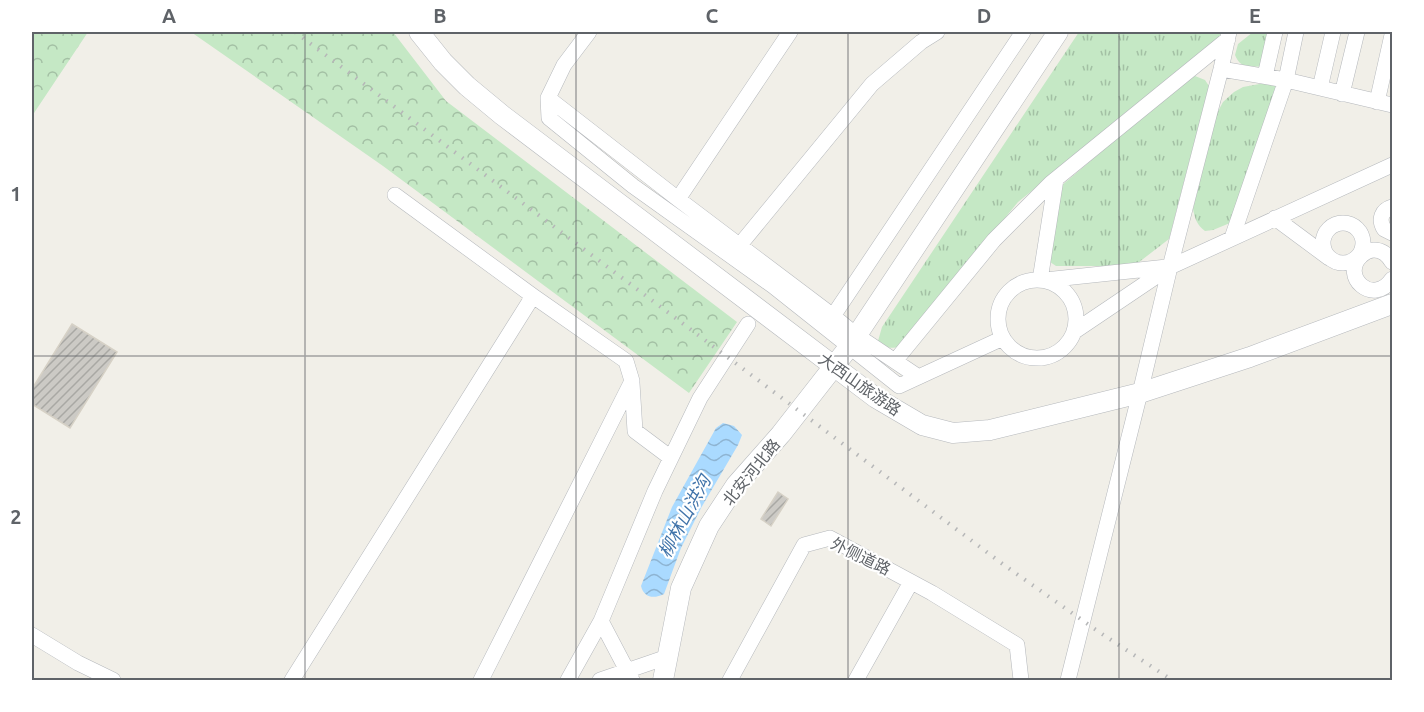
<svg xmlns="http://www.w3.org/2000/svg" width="1424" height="712" viewBox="0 0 1424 712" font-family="Ubuntu,'Noto Sans SC',sans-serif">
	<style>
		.grass { fill: url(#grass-tufts) }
		.forest { fill: url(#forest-crowns) }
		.water { fill: url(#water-waves) }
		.building { fill: url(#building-hatch); stroke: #d6d1c6; stroke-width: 1.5 }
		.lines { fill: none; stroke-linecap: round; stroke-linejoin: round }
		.minor-casing { stroke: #b5b8bc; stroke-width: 16 }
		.tertiary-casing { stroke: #b5b8bc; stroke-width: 21 }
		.minor { stroke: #fff; stroke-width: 15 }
		.tertiary { stroke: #fff; stroke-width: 20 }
		.rail { stroke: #b6b7b8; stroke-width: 4; stroke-dasharray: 1.5 8; stroke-linecap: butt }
		.grid { fill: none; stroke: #5f6368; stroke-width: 1.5; stroke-opacity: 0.55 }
		.labels { text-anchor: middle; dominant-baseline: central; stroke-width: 4.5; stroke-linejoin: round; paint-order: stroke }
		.street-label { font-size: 16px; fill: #5f6368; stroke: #fff }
		.water-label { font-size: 18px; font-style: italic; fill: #4174aa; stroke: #fff }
		.neatline { fill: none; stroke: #5f6368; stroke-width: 2 }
		.grid-label { font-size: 20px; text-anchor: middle; font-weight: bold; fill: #5f6368 }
	</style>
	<defs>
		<pattern id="grass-tufts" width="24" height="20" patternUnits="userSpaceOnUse" patternTransform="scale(1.5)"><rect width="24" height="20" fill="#c5e8c5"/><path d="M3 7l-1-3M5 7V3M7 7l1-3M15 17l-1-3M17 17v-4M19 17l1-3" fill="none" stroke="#a3c0a4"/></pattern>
		<pattern id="forest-crowns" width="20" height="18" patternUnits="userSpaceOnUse" patternTransform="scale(1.5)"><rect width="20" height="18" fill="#c5e8c5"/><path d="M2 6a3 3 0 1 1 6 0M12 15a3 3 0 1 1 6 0" fill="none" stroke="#a3c0a4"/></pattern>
		<pattern id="water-waves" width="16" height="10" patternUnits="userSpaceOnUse" patternTransform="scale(1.5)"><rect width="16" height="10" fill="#aadaff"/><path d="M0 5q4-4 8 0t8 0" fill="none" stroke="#8eb4d2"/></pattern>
		<pattern id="building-hatch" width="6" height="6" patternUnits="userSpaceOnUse" patternTransform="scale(1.5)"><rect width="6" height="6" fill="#cccac5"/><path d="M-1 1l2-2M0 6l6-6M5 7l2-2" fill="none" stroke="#a9a8a4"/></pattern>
	</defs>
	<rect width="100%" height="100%" fill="#f1efe8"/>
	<path class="grass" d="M1079,32H1222L1220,40L1018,202L900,346C890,350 885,347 878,341L882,327Z
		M1253,32H1270L1262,67C1248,66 1241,69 1235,55L1238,44Z
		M1195,76L1205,80L1209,86L1169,239L1134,266H1056L1050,262L1061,186L1186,80Z
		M1265,83L1278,87L1230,223L1213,230L1205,231C1197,225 1195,219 1193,209L1215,117L1223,102L1234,92L1243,87Z"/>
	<path class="forest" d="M32,32H88L32,116Z
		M191,32H393L446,101L737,322L689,393L383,166Z"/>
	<path class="water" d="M723,423L734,426L742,435L738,445L701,508L681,548L664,594C654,599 644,598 641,586L672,507L716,428Z"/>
	<path class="building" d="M72,324L117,352L70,428L32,404V389Z
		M778,492L788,499L771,526L761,519Z"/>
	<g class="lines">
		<g class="minor-casing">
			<path id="minor" d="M589,32L564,65L548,98L549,118L633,186L773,286L899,386L1003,338
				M1221,69L1286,80L1392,105
				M1265,76L1275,32
				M1320,88L1333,32
				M1342,94L1357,32
				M548,98L678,199L833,316L856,335L917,376
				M1377,102L1392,35
				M395,195L533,296L626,361L632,381L481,680
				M678,199L790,32
				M1392,207C1382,210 1378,219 1384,229L1392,233
				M1275,218L1329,258
				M1323 243a20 20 0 1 1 40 0a20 20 0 1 1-40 0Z
				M1232,238L1286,80L1296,32
				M739,246L872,84L921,42L937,32
				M1392,262C1388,255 1383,250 1374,250C1369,250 1365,252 1361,256C1340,276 1373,307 1392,279
				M1040,280L1056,179
				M1045,280L1167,267
				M998 319a39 39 0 1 1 78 0a39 39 0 1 1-78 0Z
				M833,316L1023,32
				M1075,331L1170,267L1392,165
				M895,361L994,240L1051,183L1228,39
				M632,383L635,431L671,458
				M601,621L632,680
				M32,635L78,663L113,680
				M292,680L533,296
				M568,680L601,621L655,491L700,398L748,324
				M600,680L667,657
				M730,680L804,545L830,538L932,593L1017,645L1021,680
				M856,680L911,582
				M1068,680L1140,393L1170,267L1221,69L1229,32"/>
		</g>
		<g class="tertiary-casing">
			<path id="tertiary" d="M419,32L443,62L467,86L502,115L876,398L922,425L953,433L990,430L1140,393L1250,357L1392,304
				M663,680L681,588L709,526L736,485L781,434L849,347L1058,32"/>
		</g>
		<use href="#minor" class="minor"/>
		<use href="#tertiary" class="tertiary"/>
		<path class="rail" d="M295,32L1004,565L1099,632L1172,680"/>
	</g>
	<path class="grid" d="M305,32V680M576,32V680M848,32V680M1119,32V680M32,356H1392"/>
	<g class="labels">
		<g class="street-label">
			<text transform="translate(860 384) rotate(35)">大西山旅游路</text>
			<text transform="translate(751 472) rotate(-51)">北安河北路</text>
			<text transform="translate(861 556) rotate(26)">外侧道路</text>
		</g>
		<g class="water-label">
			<text transform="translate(684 516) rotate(-62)">柳林山洪沟</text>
		</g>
	</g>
	<rect width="1424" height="712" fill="none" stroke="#ffffff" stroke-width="66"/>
	<rect x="33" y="33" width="1358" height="646" class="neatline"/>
	<g class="grid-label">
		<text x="169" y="23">A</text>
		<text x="440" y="23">B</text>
		<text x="712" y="23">C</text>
		<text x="984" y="23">D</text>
		<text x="1255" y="23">E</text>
		<text x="16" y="201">1</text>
		<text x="16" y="524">2</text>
	</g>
</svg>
